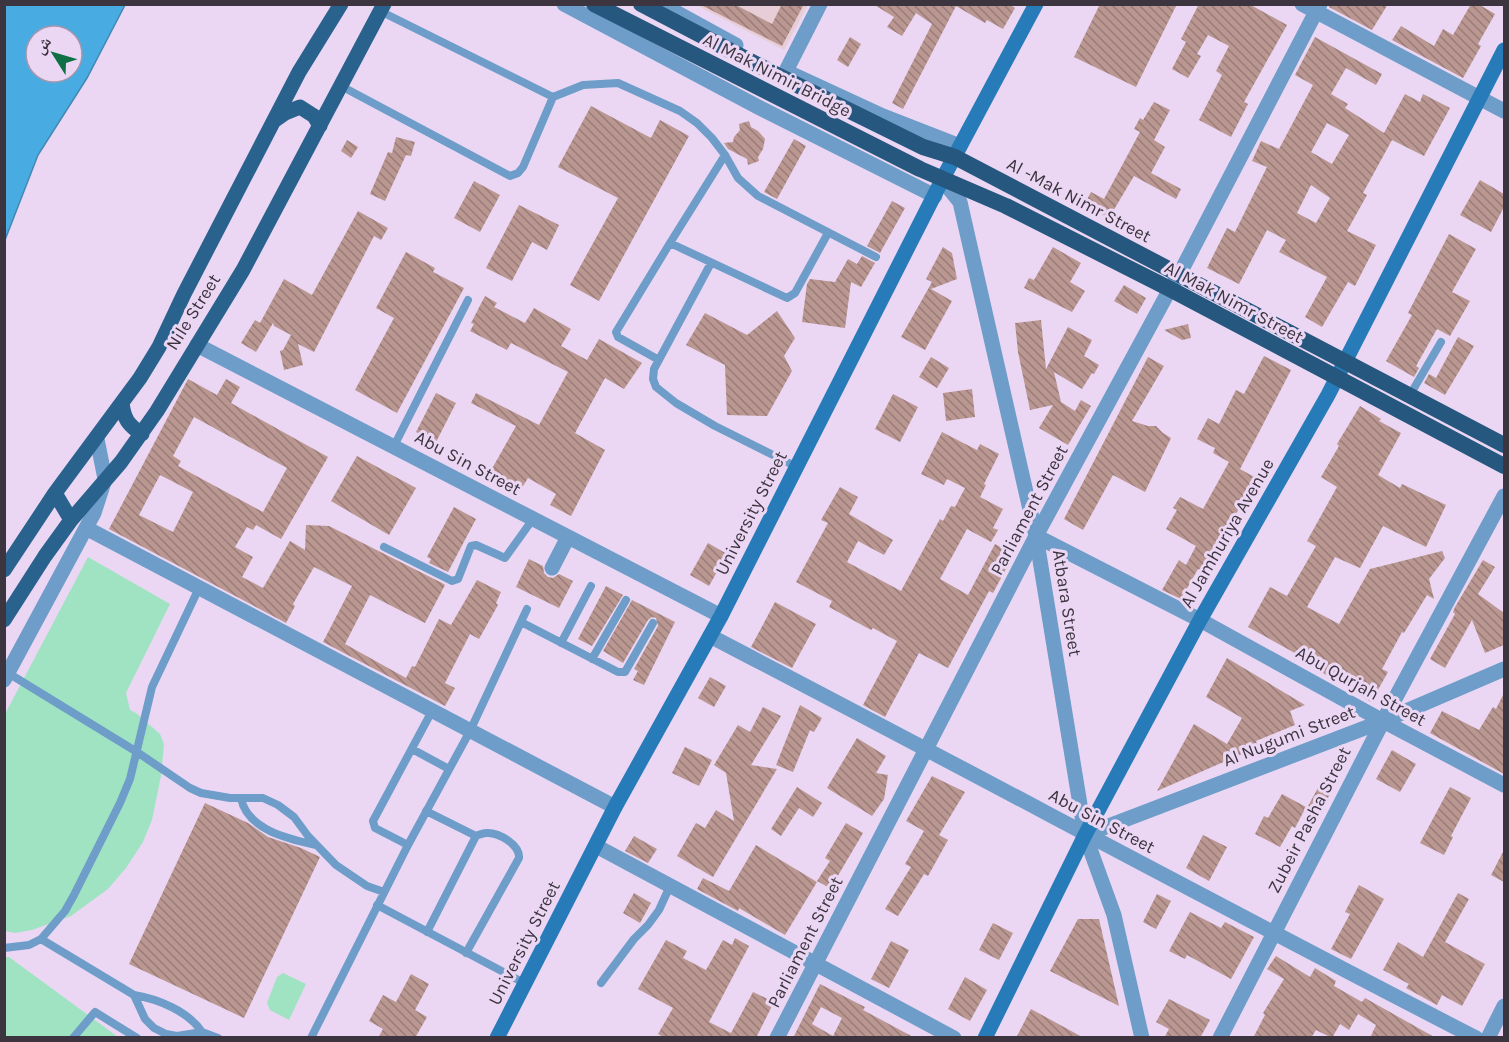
<svg xmlns="http://www.w3.org/2000/svg" width="1509" height="1042" viewBox="0 0 1509 1042" font-family="Karla,'Noto Naskh Arabic',sans-serif">
	<style>
		.education { fill: #e7ced6 }
		.green { fill: #a0e3c3 }
		.water { fill: #48ace3; stroke: #4488b2; stroke-width: 1.5; fill-rule: evenodd }
		.building { fill: url(#building-back-hatch); fill-rule: evenodd }
		.lines { fill: none; stroke-linecap: round; stroke-linejoin: round }
		.service { stroke: #6d9dc8; stroke-width: 8 }
		.minor { stroke: #6d9dc8; stroke-width: 15 }
		.tertiary { stroke: #6d9dc8; stroke-width: 15 }
		.secondary { stroke: #287bb9; stroke-width: 15 }
		.primary { stroke: #2a628e; stroke-width: 15 }
		.trunk { stroke: #26577e; stroke-width: 16 }
		.labels { text-anchor: middle; dominant-baseline: central; stroke-width: 6; stroke-linejoin: round; paint-order: stroke }
		.street-label { font-size: 18px; fill: #3c343f; stroke: #ebd7f3 }
	</style>
	<defs>
		<pattern id="building-back-hatch" width="6" height="6" patternUnits="userSpaceOnUse" patternTransform="scale(1.5)"><rect width="6" height="6" fill="#bb9792"/><path d="M-1 5l2 2M0 0l6 6M5-1l2 2" fill="none" stroke="#997c79"/></pattern>
	</defs>
	<rect width="100%" height="100%" fill="#ebd7f3"/>
	<path class="education" d="M696,5H808L784,50Z"/>
	<path class="green" d="M88,557L170,604L126,693L130,710L136,713L160,734L164,744L161,776L152,820L143,842L126,868L108,889L71,916L32,930L15,933L5,931V714Z
		M5,957H9L118,1037L5,1038Z
		M283,973L306,984L289,1020L270,1010L267,1003L277,977Z"/>
	<path class="water" d="M5,4L125,5L87,78L38,155L5,240ZM36,36H72V72H36Z"/>
	<path class="building" d="M699,4H734L772,24L782,4H804L782,46Z
		M873,4H1009L1015,8L1003,29L987,20L985,23L956,6L903,109L892,103L932,24L916,13L902,36L887,27L894,17Z
		M1100,4H1177L1136,87L1074,57Z
		M1199,4H1249L1287,25L1244,102L1248,104L1231,137L1199,120L1222,75L1216,71L1229,46L1208,35L1197,54L1201,56L1188,78L1172,69L1186,42L1181,39Z
		M1330,4H1388L1372,30L1329,7Z
		M1471,4H1478L1495,14L1478,44L1481,46L1463,78L1392,40L1401,26L1434,46L1443,29L1453,35Z
		M850,37L861,44L848,67L837,60Z
		M1315,37L1382,74L1376,85L1346,68L1331,94L1348,104L1345,108L1384,133L1405,94L1420,102L1423,94L1450,108L1424,156L1392,140L1363,193L1367,195L1347,231L1376,245L1355,286L1348,282L1322,327L1305,317L1327,277L1279,252L1286,240L1267,230L1239,284L1207,268L1227,228L1235,232L1267,167L1252,161L1261,141L1279,149L1313,85L1295,75ZM1327,123L1349,135L1332,164L1311,152ZM1311,185L1330,198L1316,223L1297,213Z
		M1154,102L1170,110L1154,140L1165,147L1151,173L1181,189L1176,199L1134,176L1109,218L1084,205L1091,192L1104,199L1140,132L1134,129L1140,118L1143,120Z
		M591,106L651,138L660,120L689,136L599,301L570,285L618,198L558,167Z
		M749,121L751,127L758,131L765,139L763,149L758,157L759,161L748,165L747,159L728,149L724,143L733,142L734,137L740,130L739,124Z
		M396,137L415,142L411,156L406,155L385,201L370,194L388,152L392,153Z
		M794,139L806,146L777,199L764,192Z
		M347,140L358,147L351,158L341,151Z
		M1480,180L1504,194V207L1491,232L1460,215Z
		M474,181L500,195L480,232L454,218Z
		M892,201L905,208L880,253L867,246Z
		M519,205L559,225L547,250L532,242L512,281L486,268Z
		M358,211L388,228L381,240L374,236L314,352L298,344L303,365L284,370L280,351L283,350L291,335L274,326L273,323L256,352L241,343L255,320L260,323L284,279L312,295Z
		M1449,234L1476,249L1452,292L1470,301L1450,336L1437,329L1416,366L1419,368L1414,377L1386,361L1412,315L1408,313Z
		M943,247L952,253L957,279L931,289L952,301L925,350L901,337L932,282L926,279Z
		M1053,247L1081,263L1070,282L1085,291L1072,312L1024,288L1029,278L1034,280Z
		M406,252L435,268L433,272L464,288L397,413L355,390L394,318L376,308Z
		M862,256L875,263L861,287L851,282L845,328L802,322L807,284L810,279L835,282L848,259L857,264Z
		M1124,285L1146,298L1137,314L1114,301Z
		M485,296L497,303L494,307L525,323L534,308L571,329L561,346L587,360L599,339L642,363L624,389L605,378L575,433L605,450L571,516L550,505L556,494L528,478L520,491L489,474L516,426L471,403L476,393L539,425L568,372L511,343L507,350L470,331L474,324L471,323Z
		M777,311L795,338L784,356L792,371L767,416L727,415L725,365L686,345L705,313L747,335Z
		M1041,320L1046,369L1068,327L1092,340L1084,356L1099,365L1094,374L1092,373L1082,389L1054,372L1061,402L1075,411L1081,400L1091,406L1068,445L1039,428L1053,405L1030,410L1018,352L1015,323Z
		M1188,324L1191,338L1182,340L1164,330Z
		M1458,337L1474,346L1445,395L1424,383L1429,374L1436,378Z
		M1264,356L1291,370L1240,469L1256,478L1204,572L1198,569L1181,599L1162,590L1179,560L1186,565L1196,546L1166,529L1177,510L1173,508L1180,497L1203,509L1229,462L1213,453L1215,448L1197,439L1208,418L1219,424L1236,390L1244,394Z
		M931,357L949,368L937,388L919,377Z
		M1148,357L1164,366L1132,421L1148,426H1156L1163,433L1171,438L1145,492L1113,475L1083,530L1064,519Z
		M188,379L217,395L226,379L240,387L231,403L328,457L281,539L256,525L253,530L247,527L235,547L253,557L242,577L263,588L290,541L305,550L306,525L329,526L442,583L445,585L425,623L370,595L345,644L406,678L412,666L415,667L439,619L451,625L477,580L501,592L496,603L498,605L479,639L470,634L445,683L455,688L445,706L323,642L352,586L314,567L293,604L295,606L286,623L109,529ZM194,417L287,468L263,512L178,466L181,461L173,456ZM160,475L193,492L173,532L139,515Z
		M972,389L975,417L946,421L943,393Z
		M436,393L456,403L436,442L416,432Z
		M893,394L918,407L900,442L875,429Z
		M1360,406L1381,419L1379,421L1401,433L1378,475L1400,488L1402,484L1446,505L1426,547L1383,526L1360,568L1335,557L1307,607L1339,624L1370,569L1442,551L1445,558L1429,579L1434,599L1427,595L1404,633L1402,632L1382,669L1388,672L1371,702L1318,670L1320,667L1248,627L1270,587L1287,596L1316,546L1307,541L1337,487L1321,477L1339,446L1337,444Z
		M942,432L977,450L980,444L999,454L984,484L986,485L980,497L1003,509L993,528L998,530L991,542L967,529L940,579L968,595L995,544L1014,554L993,593L989,591L948,668L919,653L885,717L863,705L897,641L873,628L871,630L829,607L832,601L796,582L828,523L821,520L840,487L858,497L849,514L893,540L884,555L858,541L847,562L901,591L940,519L943,521L951,506L955,507L965,488L947,479L944,485L921,474Z
		M357,456L416,488L389,535L331,501Z
		M454,507L476,519L448,572L429,563L431,559L427,557Z
		M708,543L727,554L709,586L690,575Z
		M529,559L543,566L544,573L548,577L553,578L559,574L573,581L559,608L516,587Z
		M1483,560L1495,567L1478,594L1504,613V645L1485,653L1472,620L1445,668L1430,659L1455,614L1453,612L1455,607Z
		M606,586L623,595L592,646L578,639Z
		M632,600L675,622L644,685L633,680L638,671L634,669L658,626L656,618L652,617L648,620L623,663L603,651Z
		M775,602L816,624L792,668L751,647Z
		M1227,658L1305,705L1290,711L1295,725L1256,741L1258,747L1157,791L1194,724L1227,744L1242,718L1206,697Z
		M710,677L726,686L714,707L698,698Z
		M1504,693V774L1430,733L1442,711L1479,730L1493,707L1496,709Z
		M800,705L822,718L814,732L810,730L793,772L776,765Z
		M763,707L781,716L751,765L777,769L713,877L677,856L696,823L705,828L716,810L734,821L726,773L714,765L738,725L750,732Z
		M857,738L886,756L876,773L888,775L884,799L872,816L827,788Z
		M685,747L712,760L699,786L672,773Z
		M1392,750L1416,764L1400,792L1376,779Z
		M932,776L965,792L939,835L948,840L928,876L924,874L898,916L885,909L911,867L905,864L924,831L906,821Z
		M1319,786L1331,792L1319,815L1307,808Z
		M797,787L822,803L813,817L799,808L781,836L771,829Z
		M1450,787L1471,798L1451,836L1453,837L1444,855L1420,843Z
		M1282,794L1306,807L1295,828L1292,826L1280,847L1255,834L1264,816L1268,818Z
		M205,803L248,823L268,837L301,848L320,857L244,1018L129,964Z
		M846,823L863,833L836,879L840,882L835,891L817,881L830,861L825,858Z
		M1203,835L1227,847L1209,881L1186,868Z
		M634,836L657,849L648,863L625,851Z
		M756,845L817,882L785,935L739,908L738,911L697,889L703,878L729,891Z
		M1504,850V882L1491,875Z
		M1359,885L1384,899L1351,959L1331,949L1350,914L1345,912Z
		M634,893L651,903L640,923L623,913Z
		M1458,893L1469,899L1445,942L1485,964L1462,1006L1442,995L1437,1005L1406,988L1409,984L1383,970L1398,942L1423,957Z
		M1157,894L1171,901L1156,929L1143,922Z
		M1190,912L1221,928L1225,922L1254,937L1231,979L1187,955L1185,959L1169,951Z
		M1078,919H1099L1119,1006L1050,971Z
		M993,923L1013,933L999,960L979,950Z
		M735,938L749,946L709,1022L731,1033L753,992L774,1002L756,1038H665L658,1034L673,1008L638,989L666,940L687,951L683,958L706,970L723,940L732,945Z
		M891,941L909,950L889,988L871,979Z
		M1276,956L1310,977L1315,968L1336,981L1334,986L1362,1002L1365,998L1436,1038H1370L1376,1025L1358,1014L1349,1030L1340,1024L1332,1038L1316,1030L1311,1038H1253L1265,1015L1263,1013L1284,979L1267,969Z
		M411,974L429,984L415,1010L427,1017L415,1038H378L383,1029L369,1021L383,995L396,1002Z
		M965,977L987,990L970,1021L948,1009Z
		M820,984L865,1007L863,1010L915,1038H793ZM821,1007L842,1018L833,1036L812,1024Z
		M1169,999L1210,1020L1200,1038H1164L1169,1029L1156,1022Z
		M1031,1009L1084,1038H1016Z"/>
	<g class="lines">
		<path class="service" d="M380,11L553,97
			M341,86L510,176L518,173L523,167L553,97L583,85L618,83L680,111L697,123L712,138L725,155L738,178L758,196L876,257
			M725,155L670,243L787,298L795,293L828,233
			M711,263L654,369L653,379L656,387L676,403L715,426L797,467
			M659,360L618,337L616,332L670,243
			M1410,395L1441,342
			M394,446L468,300
			M384,547L452,581L458,579L471,546L476,545L505,558L533,519
			M521,622L618,672H625L653,623
			M561,643L591,586
			M592,659L626,600
			M8,673L137,752L190,788L201,793L230,798H263L278,805L294,817L308,836L336,865L367,886L384,892
			M412,749L449,769
			M241,798C247,830 289,839 316,845
			M426,811L476,836
			M408,845L375,828L373,821L432,711
			M377,905L526,984
			M427,932L476,836C477,835 485,833 486,833C499,832 520,845 519,858L466,953
			M41,939L134,995L145,1019L154,1028L166,1034L177,1036L202,1032L218,1038
			M4,948L29,945L41,939L65,911L74,895L120,803L130,779L152,687L199,588
			M601,983L634,939L648,925L659,910L670,886
			M134,995C158,999 188,1011 202,1032
			M73,1038L95,1012L137,1038
			M311,1038L408,845L470,731L527,609"/>
		<path class="minor" d="M1302,4L1504,111
			M786,71L820,4
			M197,345L721,616
			M86,528L615,807
			M1036,536L1200,620L1383,721L1504,785
			M552,568L568,537
			M710,636C966,769 1219,906 1476,1038
			M4,680L94,513L105,479L97,439
			M596,846L954,1038
			M777,1038L1036,536L1170,289L1179,275L1320,4
			M1220,1038L1383,721L1504,496"/>
		<path class="tertiary" d="M564,4L760,108L935,196
			M661,4L736,45
			M792,74L883,116L960,146
			M942,180L960,202L1036,536L1085,835L1114,915L1142,1038
			M1085,835L1383,721L1504,669
			M1488,1038L1504,1006"/>
		<path class="secondary" d="M497,1038L615,807L721,616L942,180L1036,4
			M985,1038L1085,835L1200,620L1328,395L1504,50"/>
		<path class="primary" d="M275,120L285,113L300,107L314,116L320,126
			M122,403C124,419 128,425 142,434
			M55,493L71,520
			M4,570L55,493L140,378L159,347L184,294L299,72L341,4
			M4,620L45,556L71,520L121,462L157,411L243,270L384,4"/>
		<path class="trunk" d="M594,4L920,169L1006,206L1170,289L1504,466
			M641,4L779,76L923,147L955,157L1504,445"/>
	</g>
	<g class="labels">
		<g class="street-label">
			<text transform="translate(777 75) rotate(27)">Al Mak Nimir Bridge</text>
			<text transform="translate(1079 200) rotate(28)">Al -Mak Nimr Street</text>
			<text transform="translate(1234 302) rotate(28)">Al Mak Nimr Street</text>
			<text transform="translate(193 312) rotate(-58)">Nile Street</text>
			<text transform="translate(468 463) rotate(28)">Abu Sin Street</text>
			<text transform="translate(1029 510) rotate(-62)">Parliament Street</text>
			<text transform="translate(751 513) rotate(-63)">University Street</text>
			<text transform="translate(1227 533) rotate(-60)">Al Jamhuriya Avenue</text>
			<text transform="translate(1067 603) rotate(81)">Atbara Street</text>
			<text transform="translate(1361 686) rotate(29)">Abu Qurjah Street</text>
			<text transform="translate(1289 736) rotate(-21)">Al Nugumi Street</text>
			<text transform="translate(1309 820) rotate(-63)">Zubeir Pasha Street</text>
			<text transform="translate(1102 821) rotate(28)">Abu Sin Street</text>
			<text transform="translate(805 942) rotate(-63)">Parliament Street</text>
			<text transform="translate(524 943) rotate(-63)">University Street</text>
		</g>
	</g>
	<rect width="1509" height="1042" fill="none" stroke="#3c343f" stroke-width="12"/>
	<g transform="translate(54 54) rotate(307)"><circle r="28" fill="#ebd7f3" stroke="#a596ab" stroke-width="1.5"/>
	<path d="M0-4.5L10 22L0 15L-10 22Z" fill="#0f7046"/>
	<text y="-9" font-size="16" font-weight="bold" text-anchor="middle" fill="#3c343f">ش</text>
	</g>
</svg>
